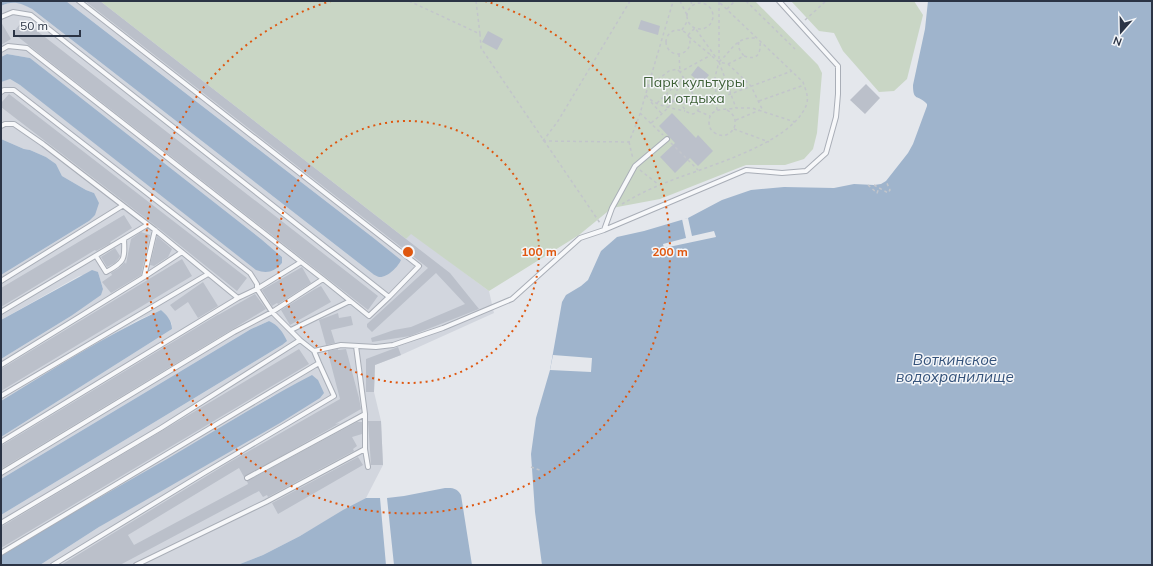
<svg xmlns="http://www.w3.org/2000/svg" width="1153" height="566" viewBox="0 0 1153 566" font-family="Mulish,sans-serif">
	<style>
		.built { fill: #d2d6de }
		.green { fill: #c9d6c5 }
		.water { fill: #9fb4cc }
		.pier { fill: #e4e7ec }
		.building { fill: #bbc0ca }
		.lines { fill: none; stroke-linecap: round; stroke-linejoin: round }
		.lane-casing { stroke: #a9aeb7; stroke-width: 6 }
		.path { stroke: #c2c5cb; stroke-width: 1.5; stroke-dasharray: 3 3; stroke-linecap: butt }
		.lane { stroke: #f7f8fa; stroke-width: 4 }
		.ring { fill: none; stroke: #df570f; stroke-width: 2; stroke-dasharray: 2 4 }
		.labels { text-anchor: middle; dominant-baseline: central; stroke-width: 3; stroke-linejoin: round; paint-order: stroke }
		.park-label { font-size: 14px; fill: #3f6138; stroke: #f4f6f9 }
		.water-label { font-size: 15px; font-style: italic; fill: #34527a; stroke: #f4f6f9 }
		.centre { fill: #df570f; stroke: #f4f6f9; stroke-width: 2 }
		.ring-label { font-size: 12px; text-anchor: middle; font-weight: bold; fill: #df570f; stroke: #f4f6f9; stroke-width: 3; stroke-linejoin: round; paint-order: stroke }
	</style>
	<rect width="100%" height="100%" fill="#e4e7ec"/>
	<path class="built" d="M66,1H100L406,239L411,233L489,291L494,313L401,355L375,365L374,392L381,421L383,465L366,498L300,536L263,555L240,564L40,565L99,527L276,394L168,459L49,526L1,556V515L282,345L269,321L251,329L1,479V437L172,329V324L167,316L161,310L138,320L64,363L1,401V359L71,316L103,289L98,272L79,276L1,320V275L89,221L94,193L86,190L62,176L56,164L46,157L30,150L24,149L1,139V82L2,81L10,79L20,85L278,268L282,263V257L261,239L30,58L7,54L1,57V6L11,2H19L32,9L373,274L371,236Z"/>
	<path class="green" d="M100,1H755L818,65L822,73L817,133L813,149L804,159L785,165H746L660,199L612,208L579,235L489,291L411,234L406,239Z
		M791,1H914L923,15L907,79L894,91L879,92L843,51L834,33L819,31Z"/>
	<path class="water" d="M1,1H66L371,236L401,260C398,267 387,278 379,277C378,277 373,274 373,274L32,9C21,3 13,0 1,6Z
		M928,1H1152V565H542L535,512L531,454L536,418L550,370L562,302L566,295L581,286L588,280L601,251L617,237L644,231L688,218L722,200L751,190L784,187L834,188L854,184L874,185L881,184L886,181L908,153L913,144L927,106V104C918,94 913,102 913,85L925,29Z
		M7,54L30,58L261,239L282,257V263C274,272 267,274 256,270L20,85L10,79L1,82V57Z
		M1,139L24,149L30,150L46,157L56,164L62,176L86,190L94,193L99,203L95,215L89,221L1,275Z
		M92,270L98,272L103,289L101,295L71,316L1,359V320Z
		M161,310C167,315 172,321 172,329L1,437V401C53,369 105,336 161,310Z
		M269,321C278,325 283,332 287,341L282,345L1,515V479L251,329Z
		M312,375L318,380L324,393L320,398L280,423L99,527L40,565H1V556C55,522 111,491 167,459C215,431 262,401 312,375Z
		M445,488C453,488 457,488 461,495L472,565H228L240,564L263,555L300,536L343,510L366,498H387L404,496Z"/>
	<path class="pier" d="M688,218L692,236L714,231L716,237L664,248L663,244L686,238L682,219Z
		M553,355L592,358L591,372L550,370Z
		M380,498H387L394,565H386Z"/>
	<path class="building" d="M85,1H100L406,239L450,273L479,309L410,336L372,342L371,338L394,330L411,327L465,304L436,273L372,332L367,327V324L428,268Z
		M23,20L378,296L368,310L13,33Z
		M641,20L660,26L658,35L638,29Z
		M1,22L11,39L1,45Z
		M488,31L503,39L497,50L482,42Z
		M698,66L709,75L702,84L691,75Z
		M866,84L880,98L865,114L850,100Z
		M9,94L247,278L237,291L157,227L1,107V103Z
		M672,113L696,138L698,135L713,151L698,166L690,158L675,173L660,157L675,143L659,126Z
		M124,215L132,228L110,242L111,243L96,251L95,250L1,307V288Z
		M141,232L150,235L141,275L111,293L102,282L112,275L111,273L119,268L125,262L126,264L131,239Z
		M157,236L172,249L168,257L154,266L150,265Z
		M115,248L120,256L119,258L115,263L107,267L101,257Z
		M182,259L192,276L1,391V369Z
		M302,267L311,283L278,304L277,303L272,306L262,290Z
		M203,282L218,306L198,318L188,302L175,311L170,305Z
		M321,286L331,302L290,325L281,310L315,289Z
		M255,294L266,309L1,469V446L219,314L218,315Z
		M338,313L339,318L351,316L353,325L331,330L335,343L326,345L319,320Z
		M398,347L401,355L375,365L374,392H366V359Z
		M299,349L309,364L1,548V527Z
		M338,349V350L346,349L359,398L361,409L335,424L340,423L244,477L239,468L128,535L134,545L248,484L247,481L357,422H362V434L352,437L357,446L353,449L354,451L268,497L267,495L263,497L259,491L120,565H61L228,463L340,399L328,353V351Z
		M368,421H381L383,465H371Z
		M358,457L363,465L278,514L272,503Z"/>
	<g class="lines">
		<g class="lane-casing">
			<path id="lane" d="M79,1L419,266L389,297
				M1,17L13,12L31,15L389,297L369,316L323,279
				M1,50L8,46L27,48L301,262
				M1,92L4,90H14L250,273L257,284V289L272,312L300,340L314,351L341,345L376,347L393,345L443,328L512,299L580,238L604,230L746,170L782,173L806,171L826,153L836,117L838,94V66L779,1
				M1,126L5,124H14L43,144L155,230L238,298L1,442
				M604,230L612,208L635,166L667,139
				M96,256L106,272C125,262 125,259 124,239
				M144,277L155,230
				M1,281L122,206
				M1,312L147,225
				M291,330L350,301
				M356,346L365,414V449L368,467
				M314,351L319,363
				M1,365L144,277L182,252
				M1,396L208,274
				M1,473L234,332L272,312L323,279L301,262L257,289L238,298
				M247,478L365,414
				M1,523L161,428L300,340
				M1,553L319,363L334,396L204,473L53,565
				M136,565L266,502L365,449"/>
		</g>
		<path class="path" d="M409,1L480,34L481,48L600,223
			M476,1L480,34
			M680,1L687,15
			M691,1L692,6
			M746,1L795,49
			M719,2V62L736,108H752L795,122
			M687 16a13 13 0 1 1 26 0a13 13 0 1 1-26 0Z
			M727,9L735,1
			M805,20L826,1
			M666 42a12 12 0 1 1 24 0a12 12 0 1 1-24 0Z
			M682,30L688,20
			M688,35L695,28L717,59
			M689,37L719,62L728,64L751,86L763,111
			M739,42C737,47 741,52 744,56
			M679,54L680,72
			M719,62C732,50 736,37 755,38
			M728,64L744,56C758,61 761,53 760,41
			M648,87L669,71L677,69L680,72
			M646,95C654,106 672,108 685,111
			M696,99L680,72L711,55
			M717,99L792,71
			M759,101L804,85
			M651,102L662,114
			M672,102L693,97C701,101 702,110 693,114L687,112L683,107L685,100
			M657,103L683,78V76
			M717,110L715,77L719,62
			M727,110C745,120 730,143 715,133C711,131 709,127 709,122C709,107 726,110 736,108
			M698,111L710,116
			M640,113L663,135
			M736,120L760,110
			M651,123C667,110 675,103 679,82
			M734,129L769,142
			M543,141L629,142L639,117L672,5L674,1
			M543,141L558,121L630,1
			M629,142L633,159
			M671,143L698,170
			M640,170L659,185
			M868,185L877,193L879,188
			M874,185L888,193L890,190L886,181
			M622,204C634,197 647,190 660,185C699,168 786,147 805,108C810,99 806,91 803,82L718,1
			M531,467L542,471"/>
		<use href="#lane" class="lane"/>
	</g>
	<g class="ring">
		<circle cx="408" cy="252" r="131"/>
		<path d="M485 1A262 262 0 1 1 331 1"/>
	</g>
	<g class="labels">
		<g class="park-label">
			<text x="694" y="82">Парк культуры<tspan x="694" dy="16">и отдыха</tspan></text>
		</g>
		<g class="water-label">
			<text x="955" y="359">Воткинское<tspan x="955" dy="17">водохранилище</tspan></text>
		</g>
	</g>
	<circle cx="408" cy="252" r="6" class="centre"/>
	<g class="ring-label">
		<text x="539" y="256">100 m</text>
		<text x="670" y="256">200 m</text>
	</g>
	<rect width="1153" height="566" fill="none" stroke="#2b3445" stroke-width="4"/>
	<g transform="translate(1121 32) rotate(200)" stroke="#f4f6f9" stroke-width="3" paint-order="stroke">
	<path d="M0-3L7 15L0 10L-7 15Z" fill="#2b3445"/>
	<text y="-6" font-size="11" font-weight="bold" text-anchor="middle" fill="#2b3445">N</text>
	</g>
	<path d="M14 30v6h66v-6" fill="none" stroke="#2b3445" stroke-width="2"/>
	<text x="20" y="30" font-size="12" fill="#2b3445" stroke="#f4f6f9" stroke-width="3" paint-order="stroke">50 m</text>
</svg>
